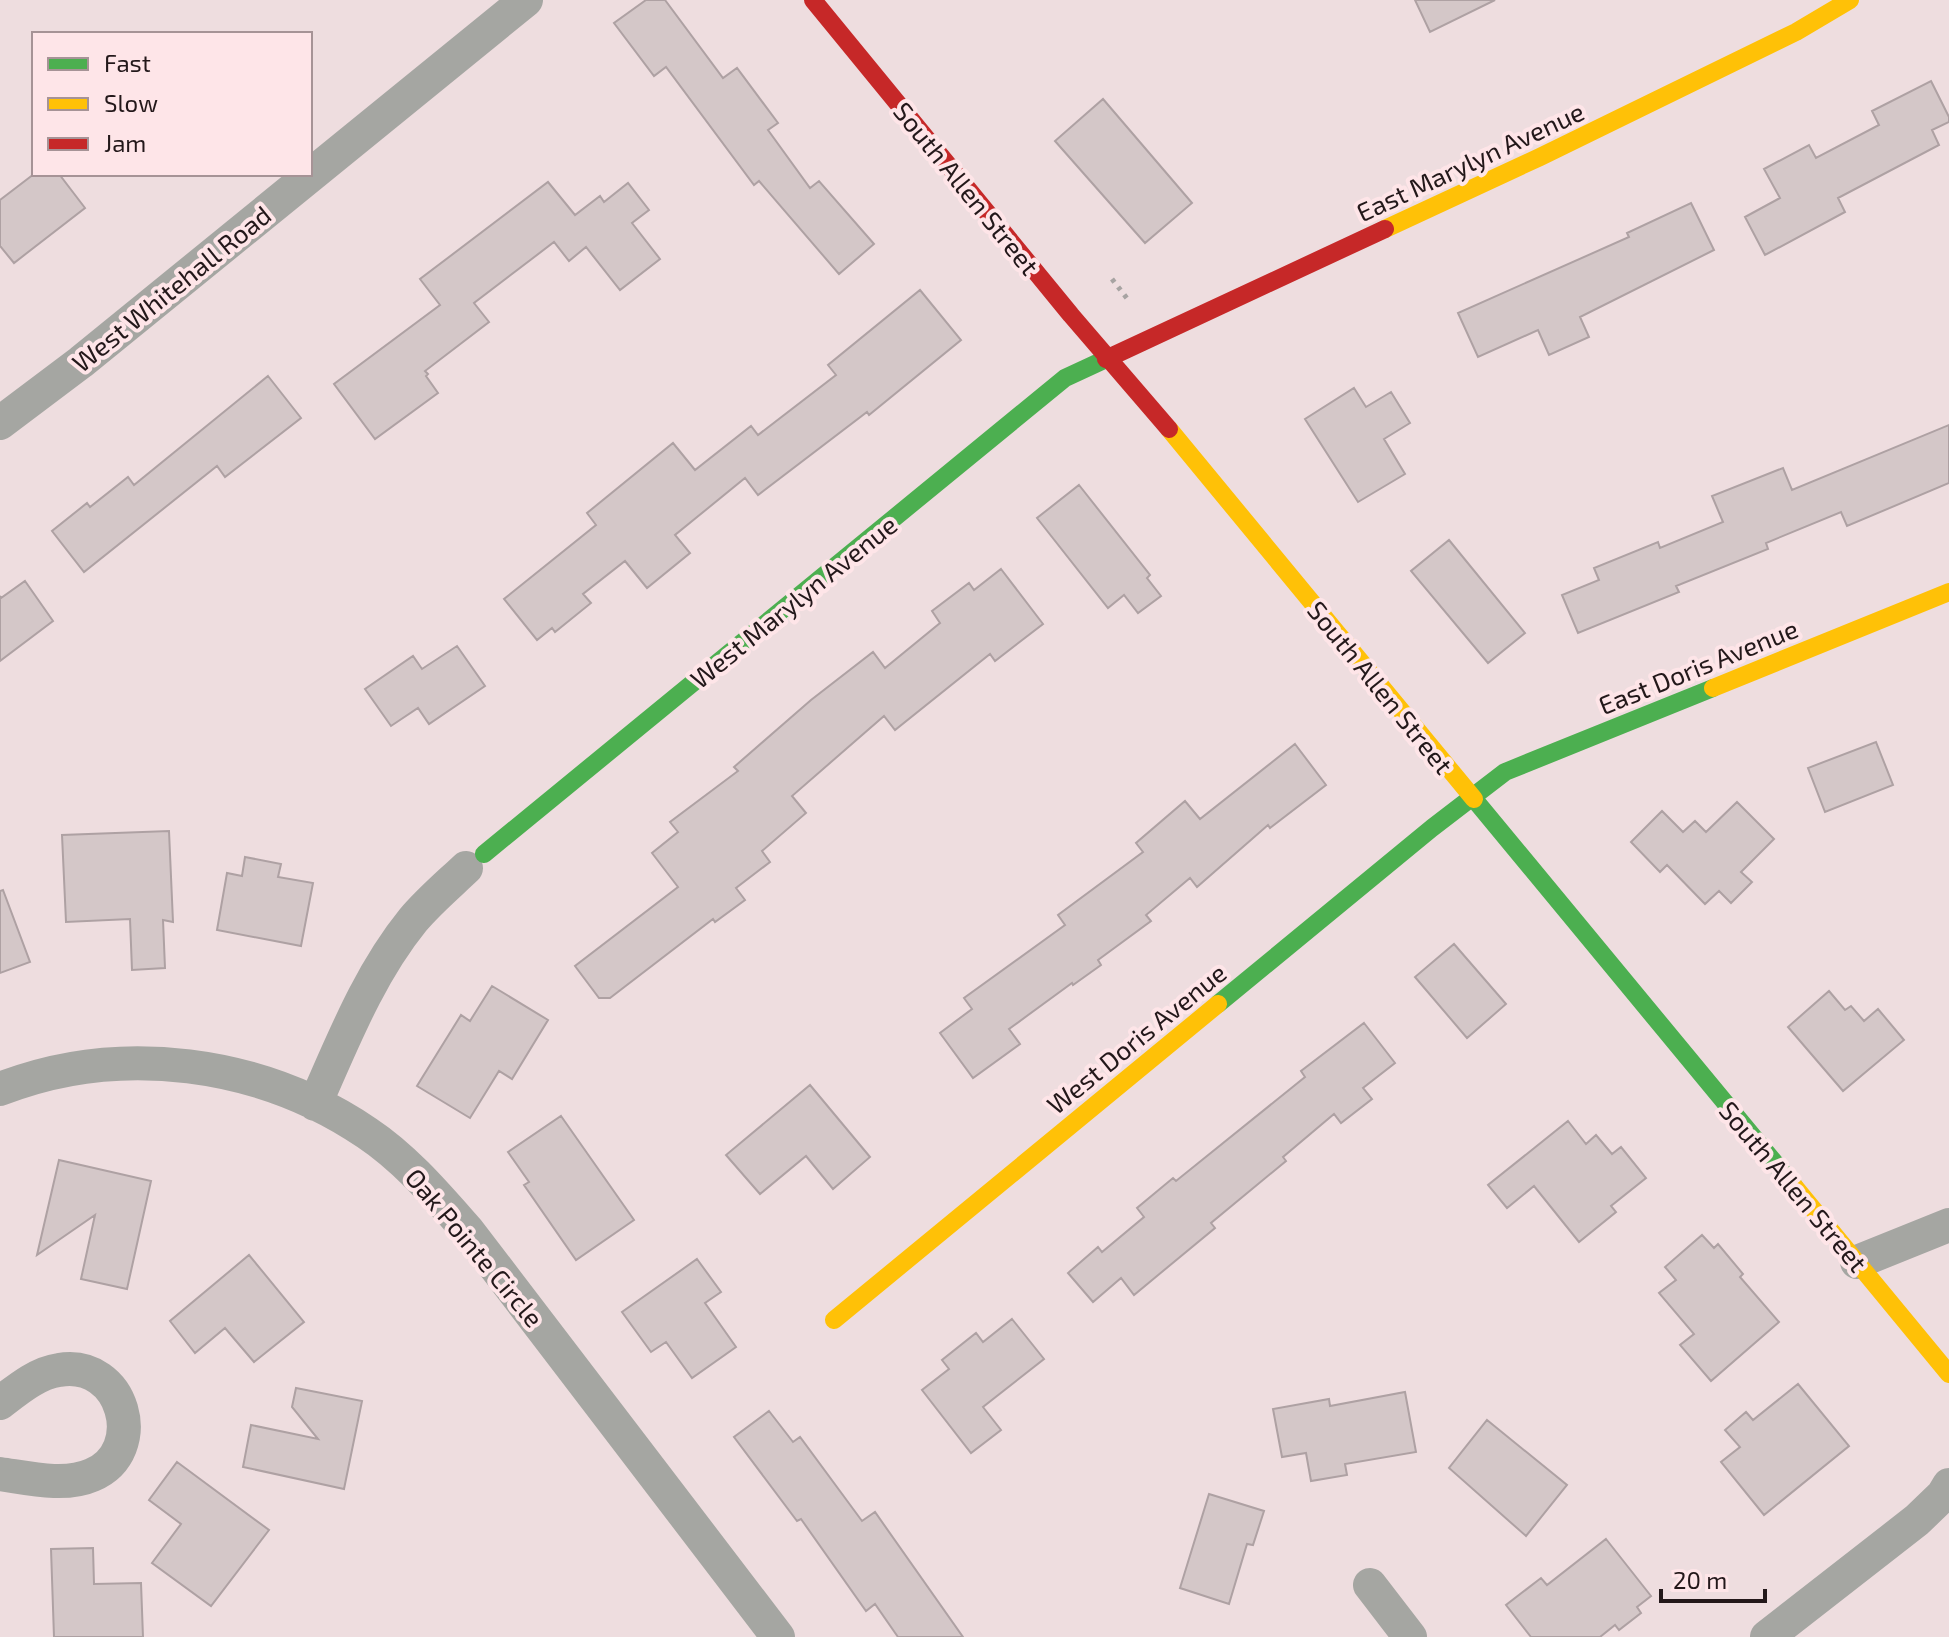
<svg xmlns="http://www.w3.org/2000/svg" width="1949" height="1637" viewBox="0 0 1949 1637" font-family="'Exo 2',sans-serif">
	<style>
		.building { fill: #d4c7c8; stroke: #aea1a3; stroke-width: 2 }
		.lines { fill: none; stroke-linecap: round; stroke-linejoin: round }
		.path { stroke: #a7a3a2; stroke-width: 5; stroke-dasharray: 4 6; stroke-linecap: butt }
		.street { stroke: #a5a6a2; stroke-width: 34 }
		.fast { stroke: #4caf50; stroke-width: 18 }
		.slow { stroke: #ffc107; stroke-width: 18 }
		.jam { stroke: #c62828; stroke-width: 18 }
		.labels { text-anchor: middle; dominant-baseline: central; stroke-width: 8; stroke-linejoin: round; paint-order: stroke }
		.street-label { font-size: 26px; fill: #23181a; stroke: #fee5e8 }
	</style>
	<rect width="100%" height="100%" fill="#eedddf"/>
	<path class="building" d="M646,0H665L723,78L737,68L778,123L768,130L810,188L819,181L874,244L839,274L759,181L754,185L666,67L654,76L614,23Z
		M1415,0H1495L1430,32Z
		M1931,81L1949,117V122L1932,130L1939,145L1838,198L1845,212L1765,255L1745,217L1780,198L1764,169L1809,145L1816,158L1879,125L1872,111Z
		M1103,99L1192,203L1145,243L1055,141Z
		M34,174H59L85,208L14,263L0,246V200Z
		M548,182L575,215L600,196L604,202L628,183L649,210L632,223L660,259L620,290L586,247L569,261L554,242L474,303L489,322L425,371L428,374L426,376L438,393L375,439L334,384L440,305L420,279Z
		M1691,203L1714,250L1580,317L1589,337L1549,355L1538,330L1478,357L1458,313L1629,237L1627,233Z
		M920,290L961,340L869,415L867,412L758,495L745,478L675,535L690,553L647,588L625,561L583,594L591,603L555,632L552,628L537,640L504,599L596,525L587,513L673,443L695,470L751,426L758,435L836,375L828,365Z
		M268,376L301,418L225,477L217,466L84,572L52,531L87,503L90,507L128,477L134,485Z
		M1354,388L1366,407L1391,392L1410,423L1384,439L1405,474L1358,502L1305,419Z
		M1949,425V483L1847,526L1841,512L1766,543L1768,549L1676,586L1679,592L1578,633L1562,595L1599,580L1594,568L1658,542L1660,548L1723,522L1712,496L1783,468L1792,490Z
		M1079,485L1150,575L1147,578L1161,596L1138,613L1124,595L1108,608L1037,518Z
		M1449,540L1525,633L1488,663L1411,571Z
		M1001,569L1043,624L995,661L990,654L895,730L884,716L792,796L806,813L762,851L770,862L736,888L745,900L715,922L713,919L610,998H599L575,966L678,887L652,853L678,832L670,822L738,771L734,767L811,700L873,652L885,668L940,623L932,611L969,583L974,590Z
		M25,581L53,621L0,661V596L1,598Z
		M457,646L485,686L429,724L418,708L391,726L365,689L413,656L422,669Z
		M1876,742L1893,785L1825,812L1808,768Z
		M1295,744L1326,785L1270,828L1268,825L1197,887L1190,878L1146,915L1151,921L1098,960L1101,965L1073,985L1072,983L1009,1029L1020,1044L973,1078L940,1033L972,1009L964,998L1065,925L1058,915L1143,852L1136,843L1185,801L1200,819Z
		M1737,802L1774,839L1741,872L1752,882L1731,903L1719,891L1705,904L1667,865L1660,872L1631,842L1662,811L1683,832L1695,821L1706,832Z
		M169,831L173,922L163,920L165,968L132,970L130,919L66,922L62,835Z
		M245,857L281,864L278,877L313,883L301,946L217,930L227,873L242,876Z
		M3,890L30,962L0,973V891Z
		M1454,944L1506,1004L1467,1038L1415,977Z
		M492,986L548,1020L512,1079L499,1071L470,1118L417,1086L461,1015L470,1021Z
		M1829,991L1845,1010L1851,1006L1864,1021L1878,1009L1904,1040L1843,1091L1788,1027Z
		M1364,1023L1395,1063L1363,1088L1372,1099L1341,1123L1334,1114L1283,1157L1286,1161L1211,1223L1215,1228L1134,1295L1121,1278L1093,1302L1068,1273L1098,1247L1102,1252L1144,1217L1137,1208L1173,1178L1176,1181L1305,1077L1301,1071Z
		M810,1085L870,1157L833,1189L806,1156L760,1194L726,1155Z
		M561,1116L634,1220L576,1260L524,1185L529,1182L508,1152Z
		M1568,1121L1586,1144L1596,1135L1612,1154L1621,1147L1646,1178L1611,1206L1616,1212L1579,1242L1534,1186L1507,1208L1488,1185Z
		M59,1160L151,1181L127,1289L81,1279L95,1215L37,1255Z
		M1702,1235L1714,1248L1718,1244L1743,1274L1740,1277L1779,1322L1711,1381L1680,1345L1694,1334L1659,1293L1676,1280L1665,1267Z
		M249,1255L304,1322L254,1362L225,1328L195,1353L170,1321Z
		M697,1259L721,1292L705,1303L736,1347L692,1378L666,1342L651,1352L622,1312Z
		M1012,1319L1044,1359L983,1407L1001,1430L971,1453L922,1390L949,1369L942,1360L976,1333L983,1342Z
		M1798,1384L1849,1446L1764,1515L1721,1462L1740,1447L1725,1430L1746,1412L1753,1420Z
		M296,1388L362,1401L344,1489L243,1467L251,1425L318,1439L292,1407Z
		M1405,1392L1416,1452L1345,1464L1347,1475L1311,1481L1306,1453L1282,1457L1273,1409L1329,1399L1330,1406Z
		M769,1411L793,1442L800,1437L862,1521L875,1512L963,1637H898L875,1604L866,1611L801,1519L797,1521L734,1437Z
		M1487,1420L1567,1485L1526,1536L1449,1468Z
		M177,1462L269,1530L211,1606L152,1563L181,1524L149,1500Z
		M1209,1494L1264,1511L1253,1545L1247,1544L1229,1604L1180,1588Z
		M1606,1539L1651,1596L1637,1607L1641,1613L1619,1630L1615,1625L1600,1637H1531L1506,1605L1541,1578L1547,1585Z
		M93,1548L94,1584L141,1583L143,1637H54L51,1549Z"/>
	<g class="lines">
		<path class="path" d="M1112,279L1129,301"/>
		<path class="street" d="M0,423L81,362L526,0
			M0,1089C120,1042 261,1061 367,1133C406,1159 437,1196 468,1231L778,1637
			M315,1104C343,1041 369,974 413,920C429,901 448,885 466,868
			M1857,1262L1949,1225
			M0,1403C17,1390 37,1373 59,1370C124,1359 149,1451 92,1475C65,1487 28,1478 0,1474
			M1370,1585L1410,1637
			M1767,1637L1917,1520L1943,1495L1949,1485"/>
		<path class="fast" d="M1474,799L1794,1186
			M484,854L1065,378L1106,359
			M1218,1004L1432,828L1505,772L1713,688"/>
		<path class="slow" d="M1385,229L1540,157L1796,32L1850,0
			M1169,429L1474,799
			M1713,688L1949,592
			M1794,1186L1949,1374
			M834,1320L1218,1004"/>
		<path class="jam" d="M813,0L1071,315L1169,429
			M1106,359L1385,229"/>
	</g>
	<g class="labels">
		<g class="street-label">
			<text transform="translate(1470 161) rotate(-25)">East Marylyn Avenue</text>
			<text transform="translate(967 188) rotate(51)">South Allen Street</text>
			<text transform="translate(171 288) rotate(-39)">West Whitehall Road</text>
			<text transform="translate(793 601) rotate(-39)">West Marylyn Avenue</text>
			<text transform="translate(1698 666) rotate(-22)">East Doris Avenue</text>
			<text transform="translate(1381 687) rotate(51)">South Allen Street</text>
			<text transform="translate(1136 1038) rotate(-39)">West Doris Avenue</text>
			<text transform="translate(1794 1186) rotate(50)">South Allen Street</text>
			<text transform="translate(475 1247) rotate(50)">Oak Pointe Circle</text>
		</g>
	</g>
	<rect x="32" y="32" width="280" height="144" fill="#fee5e8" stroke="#a69396" stroke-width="2"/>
	<rect x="48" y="58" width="40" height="12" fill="#4caf50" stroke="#a69396" stroke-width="2"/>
	<text x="104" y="72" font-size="24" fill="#23181a">Fast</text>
	<rect x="48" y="98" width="40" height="12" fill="#ffc107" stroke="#a69396" stroke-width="2"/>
	<text x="104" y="112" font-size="24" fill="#23181a">Slow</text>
	<rect x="48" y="138" width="40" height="12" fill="#c62828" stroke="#a69396" stroke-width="2"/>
	<text x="104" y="152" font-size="24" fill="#23181a">Jam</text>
	<path d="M1661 1589v12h104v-12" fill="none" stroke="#23181a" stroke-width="4"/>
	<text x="1673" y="1589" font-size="24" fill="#23181a" stroke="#fee5e8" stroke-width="6" paint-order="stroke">20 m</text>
</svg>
